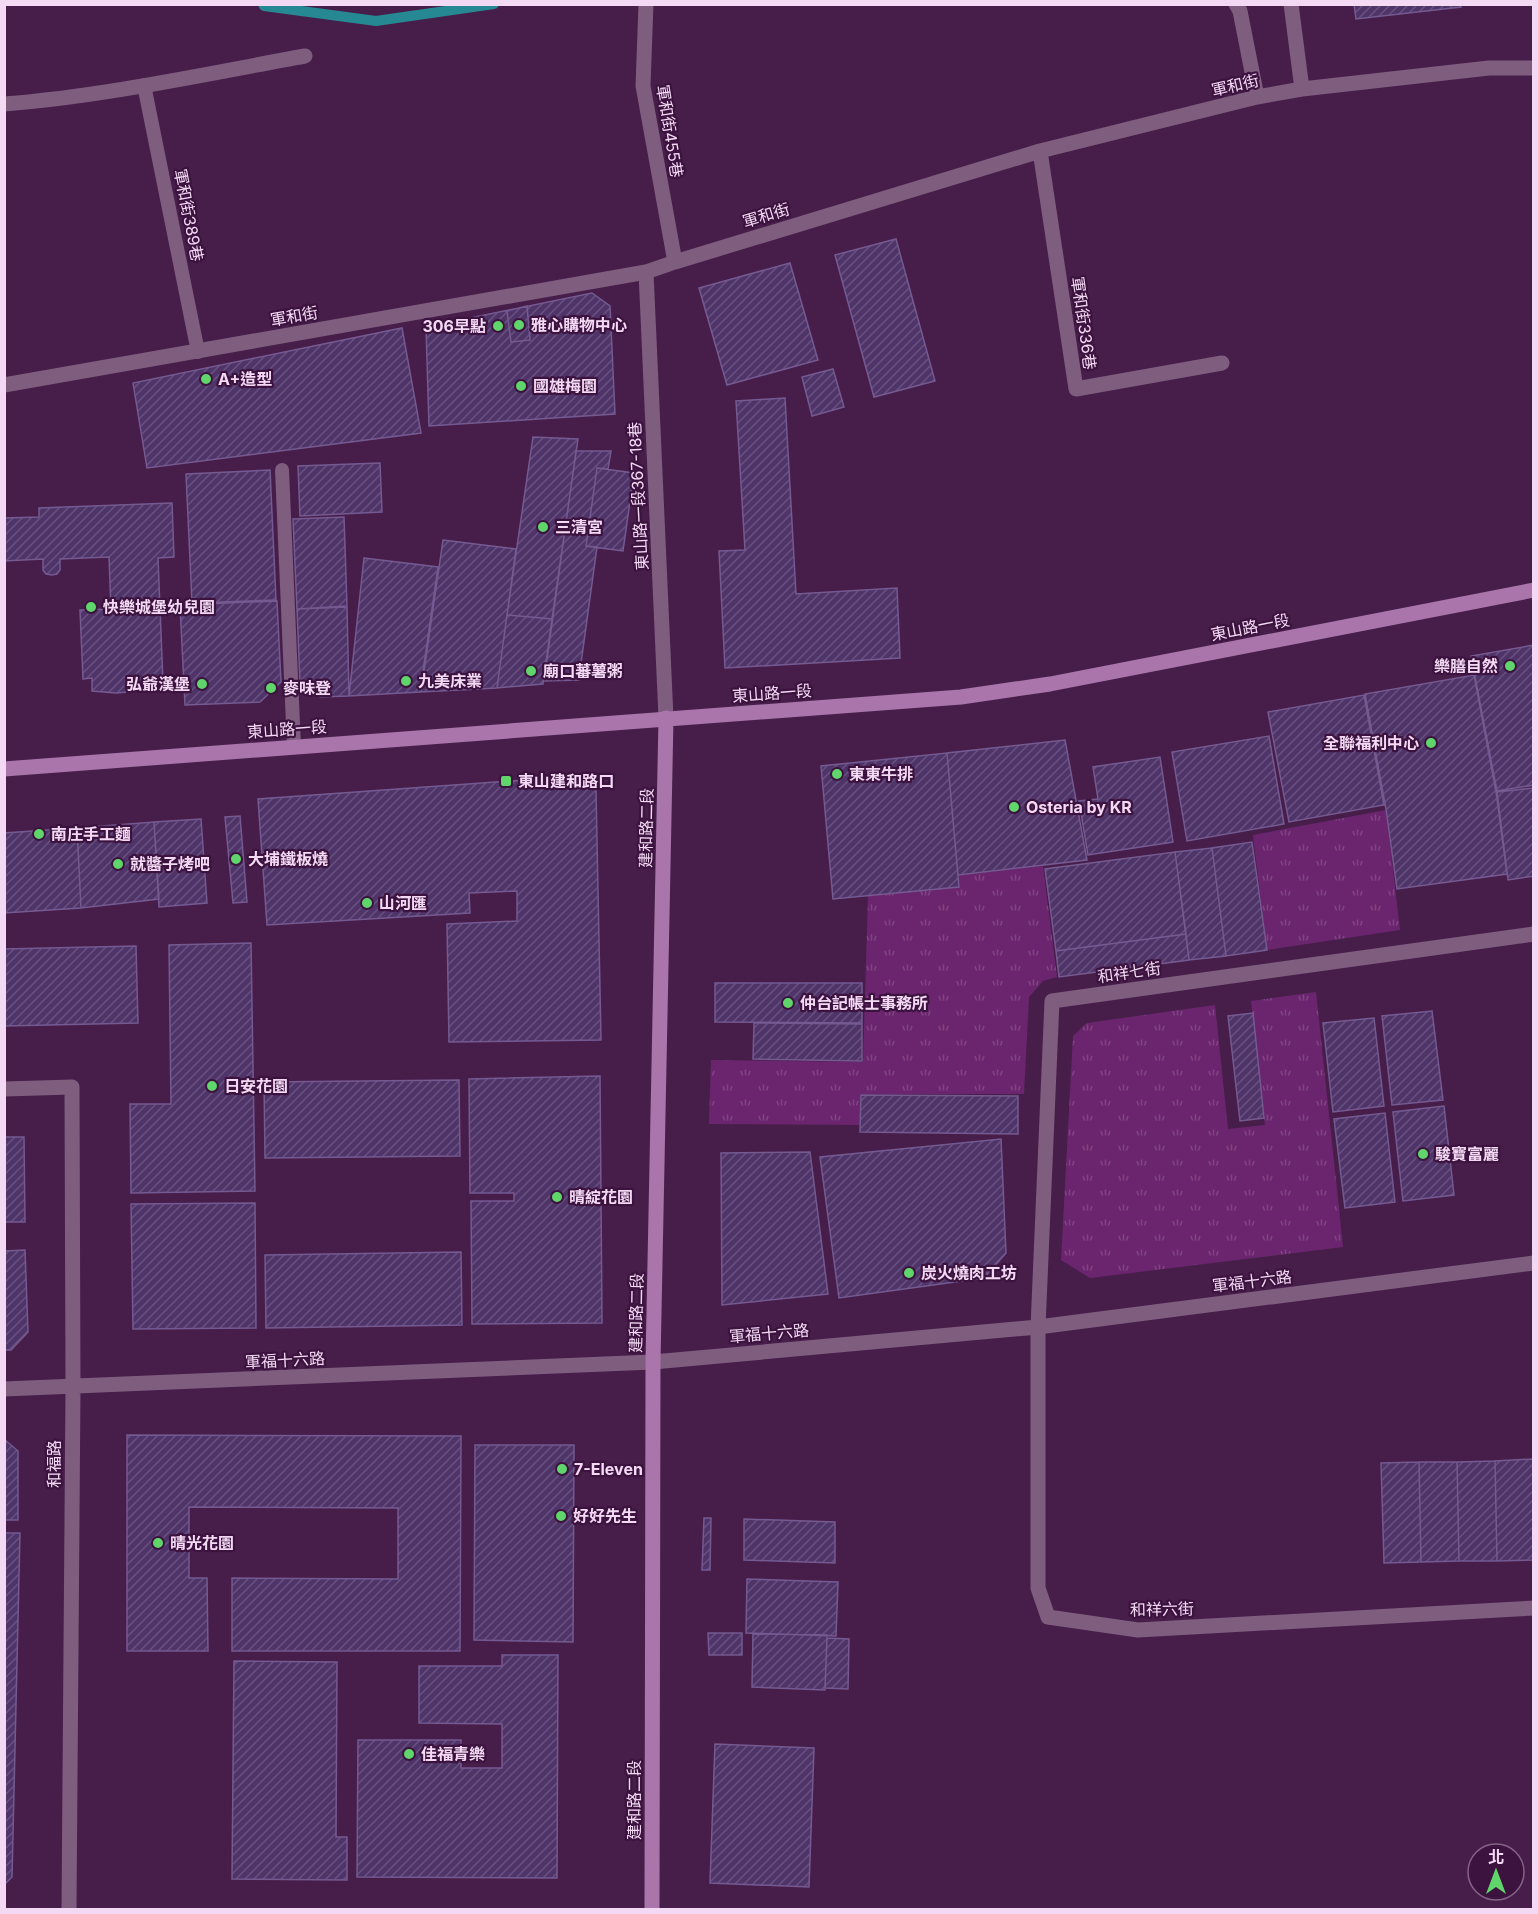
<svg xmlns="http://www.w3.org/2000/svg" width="1538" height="1914" viewBox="0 0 1538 1914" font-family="Inter,'Noto Sans TC',sans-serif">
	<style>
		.grass { fill: url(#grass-tufts) }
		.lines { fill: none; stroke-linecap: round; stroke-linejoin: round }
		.stream { stroke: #268893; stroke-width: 10 }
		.building { fill: url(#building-hatch); stroke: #755a92; stroke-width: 1.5 }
		.lane { stroke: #7e5d7f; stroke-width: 14 }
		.street { stroke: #7e5d7f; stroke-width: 15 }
		.secondary { stroke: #a975ab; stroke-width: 15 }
		.poi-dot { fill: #5fd56b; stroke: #3c133f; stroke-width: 2 }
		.labels { text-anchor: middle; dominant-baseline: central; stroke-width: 4.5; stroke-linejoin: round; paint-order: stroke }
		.street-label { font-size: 16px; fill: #f3d9f4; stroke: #3c133f }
		.poi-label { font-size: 16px; font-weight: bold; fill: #f3d9f4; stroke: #3c133f; text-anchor: start }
	</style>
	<defs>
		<pattern id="grass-tufts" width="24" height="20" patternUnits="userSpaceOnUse" patternTransform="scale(1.5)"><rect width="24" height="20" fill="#6a256e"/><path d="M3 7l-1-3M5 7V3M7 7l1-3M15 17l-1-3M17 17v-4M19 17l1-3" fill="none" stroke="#804483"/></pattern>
		<pattern id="building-hatch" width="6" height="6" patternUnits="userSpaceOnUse" patternTransform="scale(1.5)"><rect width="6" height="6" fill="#4e3468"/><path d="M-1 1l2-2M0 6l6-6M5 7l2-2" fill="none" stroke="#68517e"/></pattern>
	</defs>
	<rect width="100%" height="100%" fill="#471e4a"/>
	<path class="grass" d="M1386,810L1400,930L1267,950L1253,835Z
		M1043,866L1057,977L1043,981L1029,997L1024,1094H860V1125L709,1124L711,1060L863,1062L868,896L960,887L958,875Z
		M1316,992L1343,1247L1090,1278L1061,1260L1073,1036L1087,1023L1215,1005L1228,1129L1265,1125L1251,1001Z"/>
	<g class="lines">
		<path class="stream" d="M263,4L264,6L376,21L494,4"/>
	</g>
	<path class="building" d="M1354,4H1461V7L1356,19Z
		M896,239L935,381L874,397L835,255Z
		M790,263L818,360L727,385L699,288Z
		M592,293L610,306L615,414L429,426L426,327Z
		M527,306L530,340L511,342L507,311Z
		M402,328L421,433L147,468L133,383Z
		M833,369L844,407L812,416L802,377Z
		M785,398L796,594L897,588L900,658L725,668L719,551L745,550L736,401Z
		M533,437L578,439L552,619L507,615Z
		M576,451H611L608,469L597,468L586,546L597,547L579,678V680L544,681Z
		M380,463L382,512L300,516L298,466Z
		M597,468L634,473L623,551L586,546Z
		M270,470L276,600L192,603L186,474Z
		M172,503L174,557L158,558L163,683L138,684V689L128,692L116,693L92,691V678L83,679L80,610L111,609L109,557L60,559V570L57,574L52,575L46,574L43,570V559L4,561V518L39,517V508Z
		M344,517L347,606L297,609L293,519Z
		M443,540L516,549L497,688L421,692Z
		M364,558L438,567L420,692L349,696Z
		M277,601L281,682L260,702L185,705L180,605Z
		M347,607L349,696L320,697L300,682L297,609Z
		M507,615L552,619L543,684L497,688Z
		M1534,645V785L1497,791L1471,656Z
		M1474,675L1496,792L1507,874L1397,889L1386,809L1365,694Z
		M1364,695L1384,805L1289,822L1268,712Z
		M1269,736L1284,824L1187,841L1172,752Z
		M1065,740L1087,860L958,875L947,753Z
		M947,753L959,887L833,899L821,766Z
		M1160,757L1173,842L1088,855L1079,801L1098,799L1093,767Z
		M581,776L596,790L601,1040L449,1042L447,924L517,921V891L469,893L470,913L267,925L258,799Z
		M1534,788V876L1508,880L1497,792Z
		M240,816L247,902L233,903L225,817Z
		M201,819L207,903L159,907L154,822Z
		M154,822L159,899L81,908L77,828Z
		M77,828L81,908L4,913V833Z
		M1252,842L1267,950L1226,956L1212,848Z
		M1212,848L1226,956L1189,960L1175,852Z
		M1175,852L1186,934L1056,951L1045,869Z
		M1186,934L1189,960L1059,977L1056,951Z
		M251,943L255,1191L131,1193L130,1104H171L169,945Z
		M136,946L138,1023L4,1026V949Z
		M715,983H862V1023L715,1022Z
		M1432,1011L1443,1100L1392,1105L1382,1016Z
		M1253,1013L1264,1118L1240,1121L1228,1016Z
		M1374,1018L1384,1106L1333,1112L1323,1023Z
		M754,1023L862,1024V1061L753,1059Z
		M600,1076L602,1323L472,1324L471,1201H514V1193H470L469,1079Z
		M459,1080L460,1156L265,1158L264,1082Z
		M861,1095L1018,1096V1134L860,1132Z
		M1444,1106L1454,1195L1403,1201L1393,1112Z
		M1385,1113L1395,1202L1345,1208L1334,1119Z
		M4,1137H24L25,1222H4Z
		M1001,1139L1006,1253L984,1278L839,1298L820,1157Z
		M810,1152L828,1294L722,1305L721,1153Z
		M255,1203L256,1328L133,1329L131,1204Z
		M25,1250L28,1332L11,1350H4V1251Z
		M461,1252L462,1325L266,1328L265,1255Z
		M127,1435L461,1436L460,1651H232V1578L398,1579V1508L189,1507V1578H207L208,1651H127Z
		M4,1439L18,1451V1520H4Z
		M475,1445H574L573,1642L474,1640Z
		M1533,1459L1534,1560L1497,1561L1495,1461Z
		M1495,1461L1497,1561H1459L1457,1462Z
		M1419,1462H1457L1459,1561L1421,1562Z
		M1419,1462L1421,1562L1384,1563L1381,1463Z
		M704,1518H711L710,1570H702Z
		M744,1519L835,1522V1563L744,1560Z
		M4,1533H20L12,1877L4,1885Z
		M747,1579L838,1582L836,1636L746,1633Z
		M708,1633H742V1655H709Z
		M753,1634L827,1635L825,1690L752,1687Z
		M827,1638L849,1639L848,1689L825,1688Z
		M502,1655H558L557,1878L357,1877L358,1740H461V1768H502V1724L419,1723V1666H502Z
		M234,1661L337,1662L336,1837H347V1880L232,1879Z
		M715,1744L814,1748L809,1887L710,1883Z"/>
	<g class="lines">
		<path class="lane" d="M144,85L198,352
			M282,470L294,747"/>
		<path class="street" d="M646,4L643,86L675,262
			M1236,4L1240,11L1257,97
			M1291,4L1302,89
			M4,104C105,96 205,74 305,56
			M1040,151L1076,389L1222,363
			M646,272L666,718
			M4,385L646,272L675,262L1040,151L1257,97L1302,89L1489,68H1534
			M1534,934L1052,1001L1038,1327V1588L1048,1617L1138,1630L1534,1608
			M4,1089L72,1087L73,1388L69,1910
			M4,1389L653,1362L1038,1327L1534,1263"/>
		<path class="secondary" d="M4,769L961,697L1050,684L1534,590
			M652,1910L653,1362L666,718"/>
	</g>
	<g class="poi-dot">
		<circle cx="519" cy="325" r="6"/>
		<circle cx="498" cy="326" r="6"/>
		<circle cx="206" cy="379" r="6"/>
		<circle cx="521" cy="386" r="6"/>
		<circle cx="543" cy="527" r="6"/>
		<circle cx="91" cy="607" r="6"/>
		<circle cx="1510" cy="666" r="6"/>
		<circle cx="531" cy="671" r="6"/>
		<circle cx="406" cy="681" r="6"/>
		<circle cx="202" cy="684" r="6"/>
		<circle cx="271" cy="688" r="6"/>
		<circle cx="1431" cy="743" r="6"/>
		<circle cx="837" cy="774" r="6"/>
		<rect x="500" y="775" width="12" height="12" rx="3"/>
		<circle cx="1014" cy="807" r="6"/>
		<circle cx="39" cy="834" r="6"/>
		<circle cx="236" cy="859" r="6"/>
		<circle cx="118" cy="864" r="6"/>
		<circle cx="367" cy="903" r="6"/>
		<circle cx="788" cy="1003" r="6"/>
		<circle cx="212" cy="1086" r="6"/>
		<circle cx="1423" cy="1154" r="6"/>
		<circle cx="557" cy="1197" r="6"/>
		<circle cx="909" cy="1273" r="6"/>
		<circle cx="562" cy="1469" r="6"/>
		<circle cx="561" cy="1516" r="6"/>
		<circle cx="158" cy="1543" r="6"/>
		<circle cx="409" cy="1754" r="6"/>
	</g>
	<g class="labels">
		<g class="street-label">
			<text transform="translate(1235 85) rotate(-13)">軍和街</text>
			<text transform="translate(670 131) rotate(81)">軍和街455巷</text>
			<text transform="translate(189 215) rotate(79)">軍和街389巷</text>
			<text transform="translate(766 215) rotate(-17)">軍和街</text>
			<text transform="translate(294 316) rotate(-10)">軍和街</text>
			<text transform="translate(1084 323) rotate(82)">軍和街336巷</text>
			<text transform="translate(638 496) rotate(-93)">東山路一段367-18巷</text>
			<text transform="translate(1250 627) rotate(-11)">東山路一段</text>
			<text transform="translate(772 693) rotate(-4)">東山路一段</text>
			<text transform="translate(287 729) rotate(-4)">東山路一段</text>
			<text transform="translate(646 828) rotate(-89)">建和路二段</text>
			<text transform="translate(1129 972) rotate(-8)">和祥七街</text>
			<text transform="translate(1252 1281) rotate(-7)">軍福十六路</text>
			<text transform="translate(636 1313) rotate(-89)">建和路二段</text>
			<text transform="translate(769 1333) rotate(-5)">軍福十六路</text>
			<text transform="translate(285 1360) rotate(-3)">軍福十六路</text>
			<text transform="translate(54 1464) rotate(-90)">和福路</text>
			<text transform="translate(1162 1609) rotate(-1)">和祥六街</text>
			<text transform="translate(634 1800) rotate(-90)">建和路二段</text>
		</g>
		<g class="poi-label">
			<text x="531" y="325">雅心購物中心</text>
			<text x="486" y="326" text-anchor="end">306早點</text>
			<text x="218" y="379">A+造型</text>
			<text x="533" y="386">國雄梅園</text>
			<text x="555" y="527">三清宮</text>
			<text x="103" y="607">快樂城堡幼兒園</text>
			<text x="1498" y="666" text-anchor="end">樂膳自然</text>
			<text x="543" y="671">廟口蕃薯粥</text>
			<text x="418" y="681">九美床業</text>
			<text x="190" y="684" text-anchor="end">弘爺漢堡</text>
			<text x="283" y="688">麥味登</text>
			<text x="1419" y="743" text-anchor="end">全聯福利中心</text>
			<text x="849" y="774">東東牛排</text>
			<text x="518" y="781">東山建和路口</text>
			<text x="1026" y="807">Osteria by KR</text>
			<text x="51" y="834">南庄手工麵</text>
			<text x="248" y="859">大埔鐵板燒</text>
			<text x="130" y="864">就醬子烤吧</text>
			<text x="379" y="903">山河匯</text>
			<text x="800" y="1003">仲台記帳士事務所</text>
			<text x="224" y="1086">日安花園</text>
			<text x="1435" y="1154">駿寶富麗</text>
			<text x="569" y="1197">晴綻花園</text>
			<text x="921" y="1273">炭火燒肉工坊</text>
			<text x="574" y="1469">7-Eleven</text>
			<text x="573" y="1516">好好先生</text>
			<text x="170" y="1543">晴光花園</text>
			<text x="421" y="1754">佳福青樂</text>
		</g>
	</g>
	<rect width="1538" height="1914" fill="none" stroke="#f3d9f4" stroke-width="12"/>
	<g transform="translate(1496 1872)"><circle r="28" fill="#3c133f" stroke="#856287" stroke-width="1.5"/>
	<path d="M0-4.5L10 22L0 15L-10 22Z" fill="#5fd56b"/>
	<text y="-9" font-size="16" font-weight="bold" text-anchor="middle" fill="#f3d9f4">北</text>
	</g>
</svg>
